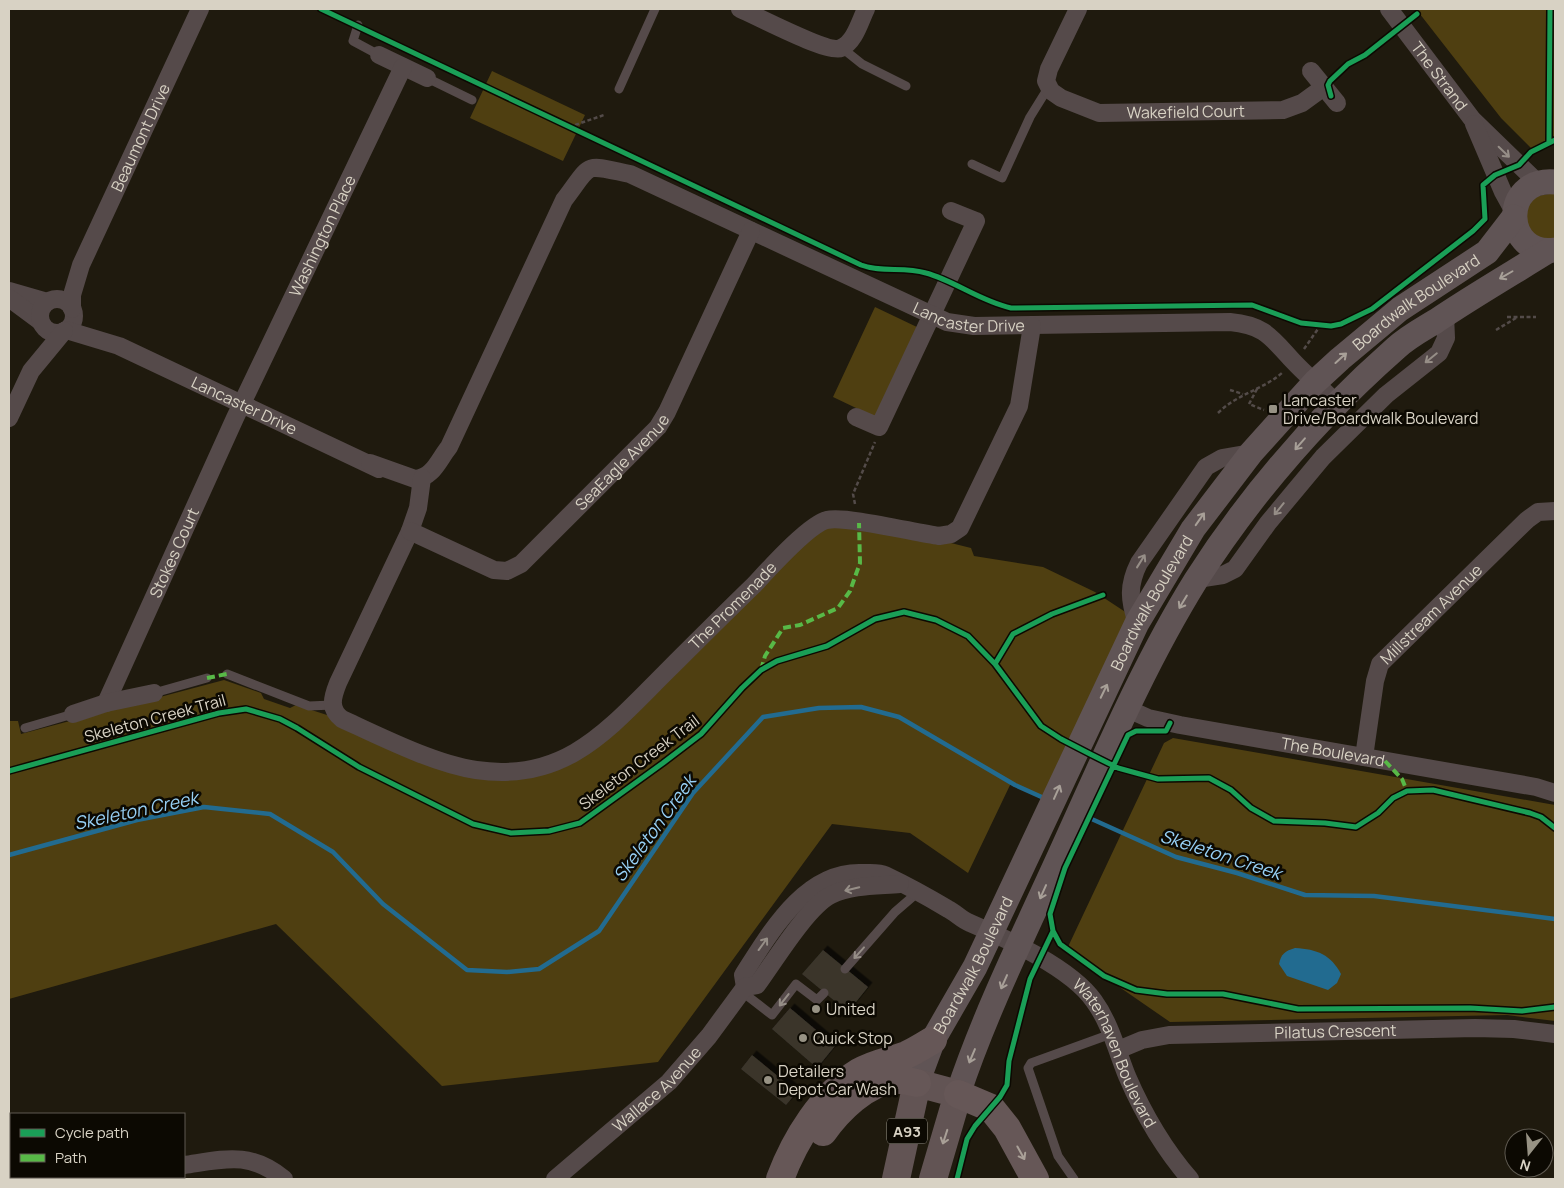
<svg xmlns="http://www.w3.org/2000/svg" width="1564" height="1188" viewBox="0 0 1564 1188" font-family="Manrope,sans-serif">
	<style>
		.green { fill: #4f3f11 }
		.water { fill: #226b90 }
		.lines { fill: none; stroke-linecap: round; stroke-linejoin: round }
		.stream { stroke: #226b90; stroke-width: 4.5 }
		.building { fill: #3a352c; filter: url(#shadow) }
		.path { stroke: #534b49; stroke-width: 2.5; stroke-dasharray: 4 2.5; stroke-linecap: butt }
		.service { stroke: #554a4a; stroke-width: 9 }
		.minor { stroke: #554a4a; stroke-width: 18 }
		.secondary { stroke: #605455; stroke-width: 25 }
		.trunk { stroke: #625454; stroke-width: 28 }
		.motorway { stroke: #665757; stroke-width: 28 }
		.quiet { stroke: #58b947; stroke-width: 4; stroke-dasharray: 8 4; stroke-linecap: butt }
		.cycleway-casing { stroke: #0c0902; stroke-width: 8 }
		.cycleway { stroke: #1a9f57; stroke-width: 5 }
		.oneway { stroke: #968e87 }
		.oneway2 { stroke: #a8a098 }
		.oneway3 { stroke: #a9a097 }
		.oneway4 { stroke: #aaa198 }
		.poi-dot { fill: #979284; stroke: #0c0902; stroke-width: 2 }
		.labels { text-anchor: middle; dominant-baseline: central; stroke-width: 5; stroke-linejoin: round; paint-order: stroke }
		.shield { fill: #0c0902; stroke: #9b968a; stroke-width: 1 }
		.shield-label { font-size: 15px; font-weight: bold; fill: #d8d2c4 }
		.street-label { font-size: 16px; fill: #d8d2c4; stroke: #0c0902 }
		.poi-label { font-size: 16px; fill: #d8d2c4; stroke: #0c0902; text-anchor: start }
		.water-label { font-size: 18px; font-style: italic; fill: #97d0f5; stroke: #0c0902 }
	</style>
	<defs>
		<filter id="shadow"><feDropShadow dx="4.5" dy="-4.5" stdDeviation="0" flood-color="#0009"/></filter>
	</defs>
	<rect width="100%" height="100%" fill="#1f1a0e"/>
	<path class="green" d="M1416,9H1555V138L1532,149L1501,118Z
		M492,71L585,115L563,161L470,118Z
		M1555,193V240L1530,236L1522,212L1531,197Z
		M875,307L919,328L877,418L833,397Z
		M830,526L947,542L971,548L974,556L1043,567L1095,592L1133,617L1044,798L1011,783L968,873L910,833L832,824L658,1062L442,1086L276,924L9,999V721H18L21,734L224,680L261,693L264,699L290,708L296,705L327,715L334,722L435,765H561L817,533Z
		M1173,738L1555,805V1021L1507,1015L1170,1022L1073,955L1067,949L1164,743Z"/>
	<path class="water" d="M1295,948C1317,949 1331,955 1341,974L1337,983L1328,990L1287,976L1279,964C1281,954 1285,951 1295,948Z"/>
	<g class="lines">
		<path class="stream" d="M1085,816L1176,857L1237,873L1305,895L1374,896L1555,919
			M9,855L137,820L204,807L270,814L333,852L383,904L467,970L507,972L539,969L599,931L693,793L763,717L819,708L861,707L899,717L1015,785L1046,799"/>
	</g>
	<path class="building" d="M823,950L868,987L848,1012L802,974Z
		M790,1008L835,1046L817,1068L772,1029Z
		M752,1055L797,1092L786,1105L741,1069Z"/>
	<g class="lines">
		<path class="path" d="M569,127L604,115
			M1507,317H1536
			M1496,330L1516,318
			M1304,349L1320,326
			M1257,389L1249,404L1264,410
			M1230,390L1243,394
			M1218,413C1237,394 1262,390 1282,373
			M855,504L853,494L875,442"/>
		<path class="service" d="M358,25L353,41L379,55
			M842,48L862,64L906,86
			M427,78L472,100
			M619,89L655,9
			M972,164L1002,178L1030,117L1048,88
			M227,674L309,706L332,705
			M154,693L207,678
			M25,728L73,714
			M845,969L895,912L917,893
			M741,991L772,1015L796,984L817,1000L824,993
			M1074,1179L1058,1156L1028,1068L1031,1063L1111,1034"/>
		<g class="minor">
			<path d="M740,9C757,16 828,54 841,48C855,42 860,21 866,9"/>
			<path id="s1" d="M1078,9L1049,69L1046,81L1051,91L1061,98L1099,113L1283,110L1302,103L1324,87"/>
			<path id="s2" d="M1389,9L1472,119L1538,183"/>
			<path d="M379,55L427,78"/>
			<path d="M1311,71L1337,103"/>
			<path d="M1474,124L1503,192L1514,212"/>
			<path d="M9,291L47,302"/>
			<path d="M9,298L40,321"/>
			<circle cx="57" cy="316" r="17"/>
			<path id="s3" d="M72,309V295L81,265L200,9"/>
			<path id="s4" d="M66,330L119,346L379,469"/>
			<path d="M856,417L879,427L976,221L951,211"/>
			<path d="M9,418L31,371L64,331"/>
			<path id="s5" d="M370,463L415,479C433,478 439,459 449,447L564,200C593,162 582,164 630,174L947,322L974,326L1230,322C1264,325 1271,337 1293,361C1307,376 1323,389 1337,404"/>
			<path id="s6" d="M422,478L418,508L410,531L338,683C332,698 329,709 342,719C381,737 435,764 476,770C564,783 607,731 663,675C693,645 723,615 754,585C768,570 809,524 827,520C844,515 916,533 939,536L951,534L960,528L1019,406L1032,326"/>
			<path id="s7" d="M410,531L494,570L507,571L521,564L658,427L667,412L751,231"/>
			<path d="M1197,579L1223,575L1235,569L1268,523L1323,457L1386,395L1439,353L1446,338L1445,315"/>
			<path d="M1137,623C1129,600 1128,585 1139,563L1206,467L1222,458L1251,453"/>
			<path id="s8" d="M106,703L235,418L403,67"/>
			<path id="s9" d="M1128,709L1148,718L1180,725L1536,787L1555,793"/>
			<path d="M73,714L106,703L154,693"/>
			<path id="s10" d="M1364,757L1375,681L1380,664L1527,520L1538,512L1555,511"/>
			<path id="s11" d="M745,987L743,975C770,933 805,870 863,873C870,873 879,872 885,875C906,885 928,897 948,909C956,913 962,920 970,923C1007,939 1071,968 1094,1001C1110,1023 1117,1051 1127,1076C1143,1113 1164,1149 1190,1179"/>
			<path id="s12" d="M1118,1050L1142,1040L1169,1035L1475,1028L1514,1029L1555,1034"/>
			<path d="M184,1165C225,1159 250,1151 284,1179"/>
			<path d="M80,1179L98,1177"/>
			<path id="s13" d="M555,1179L669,1082L709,1036L745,987L757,985C774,962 807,907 831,895C852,885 877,886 900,884"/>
		</g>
		<g class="secondary">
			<path d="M1555,182C1499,177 1504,258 1555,250"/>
			<path id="s14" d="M917,1083L933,1040L975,967L1137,623L1193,529L1251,453L1315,382L1340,359L1400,309L1487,252L1514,217"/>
			<path d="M958,1094C984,1015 1025,932 1060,855C1102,763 1142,667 1196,580C1251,494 1320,415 1396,348C1408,337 1423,329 1436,321C1473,296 1511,274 1548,251"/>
		</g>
		<path class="trunk" d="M896,1179L917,1083L958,1094L933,1179"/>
		<path class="motorway" d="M958,1094L991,1108L1007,1128L1035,1179
			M823,1132C838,1111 866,1082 894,1080C902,1079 910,1082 917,1083
			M780,1179C795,1139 822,1095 859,1072C874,1063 890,1061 906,1055C915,1051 924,1045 933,1040"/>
		<path class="quiet" d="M761,670L765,656L783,628L800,625L838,608L850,591L860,563L859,523
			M207,678L227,674
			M1385,761L1402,779L1407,791"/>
		<g class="cycleway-casing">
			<path id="cycleway" d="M321,9L861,265C882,273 904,266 926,273C955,281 980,301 1011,308L1252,305L1301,323L1331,326L1341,324L1372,309L1473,231L1485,219L1483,185L1495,175L1519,165L1531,152L1555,140
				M1331,96L1328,85L1330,81L1348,64L1365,55L1417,14
				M1549,142L1550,9
				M995,664L1013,634L1052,614L1103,595
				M9,771L219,713L246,709L280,719L297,728L359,767L473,824L511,833L549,831L580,823L663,763L701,734L742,688L761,670L777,661L827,646L875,619L904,612L936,620L968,636L995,664L1041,726L1061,739L1090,754L1118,768L1158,779L1209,778L1231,790L1251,808L1274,821L1325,823L1356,827L1378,813L1393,798L1407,791L1433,790L1530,813L1541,817L1555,828
				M1053,931L1060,944L1104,976L1136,990L1167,994H1223L1298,1009L1470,1008L1522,1011L1555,1007
				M957,1179L967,1139L975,1126L1000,1097L1007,1085L1009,1061L1030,979L1053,931L1050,914L1065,868L1128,735L1136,731H1166L1170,723"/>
		</g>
		<use href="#cycleway" class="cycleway"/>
	</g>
	<defs><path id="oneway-shaft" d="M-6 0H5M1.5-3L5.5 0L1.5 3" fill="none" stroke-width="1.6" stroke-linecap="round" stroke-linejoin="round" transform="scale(1.25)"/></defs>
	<g class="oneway">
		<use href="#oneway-shaft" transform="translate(1504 152) rotate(44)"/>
		<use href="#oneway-shaft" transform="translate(1431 358) rotate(141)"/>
		<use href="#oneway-shaft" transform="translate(1279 509) rotate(129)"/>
		<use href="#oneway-shaft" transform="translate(1141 561) rotate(-58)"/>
		<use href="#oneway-shaft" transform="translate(852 889) rotate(166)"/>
		<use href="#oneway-shaft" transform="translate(763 944) rotate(-54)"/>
		<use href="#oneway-shaft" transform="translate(859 953) rotate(132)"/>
		<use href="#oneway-shaft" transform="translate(784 1000) rotate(128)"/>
	</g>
	<g class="oneway2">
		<use href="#oneway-shaft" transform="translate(1506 275) rotate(150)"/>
		<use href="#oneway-shaft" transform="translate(1341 358) rotate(-42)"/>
		<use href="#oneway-shaft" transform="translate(1300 444) rotate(131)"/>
		<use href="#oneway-shaft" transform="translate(1200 519) rotate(-55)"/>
		<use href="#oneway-shaft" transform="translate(1183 602) rotate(121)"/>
		<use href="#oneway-shaft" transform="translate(1104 691) rotate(-64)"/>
		<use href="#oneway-shaft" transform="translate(1057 792) rotate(-66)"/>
		<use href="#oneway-shaft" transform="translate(1043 892) rotate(114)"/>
		<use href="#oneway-shaft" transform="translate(1004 982) rotate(114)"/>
		<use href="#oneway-shaft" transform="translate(972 1056) rotate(113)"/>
	</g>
	<use class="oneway3" href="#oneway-shaft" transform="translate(945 1137) rotate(108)"/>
	<use class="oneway4" href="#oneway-shaft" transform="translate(1021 1153) rotate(61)"/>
	<g class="poi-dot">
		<rect x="1268" y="404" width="10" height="10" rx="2.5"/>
		<circle cx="816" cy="1009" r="5"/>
		<circle cx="803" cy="1038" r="5"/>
		<circle cx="768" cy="1080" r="5"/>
	</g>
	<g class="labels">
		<rect class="shield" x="887" y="1118.5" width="40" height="25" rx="4"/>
		<g class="shield-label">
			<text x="907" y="1131">A93</text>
		</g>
		<g class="street-label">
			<text stroke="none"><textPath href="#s2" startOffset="84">The Strand</textPath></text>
			<text stroke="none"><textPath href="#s1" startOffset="230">Wakefield Court</textPath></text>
			<text stroke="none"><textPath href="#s3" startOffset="186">Beaumont Drive</textPath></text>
			<text stroke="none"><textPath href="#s8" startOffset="515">Washington Place</textPath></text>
			<text stroke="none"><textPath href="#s14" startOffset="940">Boardwalk Boulevard</textPath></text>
			<text stroke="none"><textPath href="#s5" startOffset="821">Lancaster Drive</textPath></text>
			<text stroke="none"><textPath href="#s4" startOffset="194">Lancaster Drive</textPath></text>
			<text stroke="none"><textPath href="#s7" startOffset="265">SeaEagle Avenue</textPath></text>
			<text stroke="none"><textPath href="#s8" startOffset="165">Stokes Court</textPath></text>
			<text stroke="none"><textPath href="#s14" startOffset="535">Boardwalk Boulevard</textPath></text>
			<text stroke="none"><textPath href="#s6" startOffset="725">The Promenade</textPath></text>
			<text stroke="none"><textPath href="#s10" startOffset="166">Millstream Avenue</textPath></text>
			<text transform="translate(155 718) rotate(-15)">Skeleton Creek Trail</text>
			<text stroke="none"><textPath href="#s9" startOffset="210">The Boulevard</textPath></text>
			<text transform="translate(639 762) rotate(-37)">Skeleton Creek Trail</text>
			<text stroke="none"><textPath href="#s14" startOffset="131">Boardwalk Boulevard</textPath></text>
			<text stroke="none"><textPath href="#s12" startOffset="220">Pilatus Crescent</textPath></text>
			<text stroke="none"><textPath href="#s11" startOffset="501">Waterhaven Boulevard</textPath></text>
			<text stroke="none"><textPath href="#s13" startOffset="136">Wallace Avenue</textPath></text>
		</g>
		<g class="poi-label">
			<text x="1283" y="400">Lancaster<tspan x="1283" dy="18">Drive/Boardwalk Boulevard</tspan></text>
			<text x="826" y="1009">United</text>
			<text x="813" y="1038">Quick Stop</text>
			<text x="778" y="1071">Detailers<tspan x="778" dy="18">Depot Car Wash</tspan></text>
		</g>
		<g class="water-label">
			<text transform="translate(136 810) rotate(-12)">Skeleton Creek</text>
			<text transform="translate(654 828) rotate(-54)">Skeleton Creek</text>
			<text transform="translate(1221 854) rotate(18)">Skeleton Creek</text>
		</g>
	</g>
	<rect width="1564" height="1188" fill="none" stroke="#d8d2c4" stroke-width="20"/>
	<rect x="10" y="1113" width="175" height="65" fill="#0c0902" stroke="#5e5950"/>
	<rect x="20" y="1129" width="25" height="8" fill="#1a9f57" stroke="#5e5950"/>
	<text x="55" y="1138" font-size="15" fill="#d8d2c4">Cycle path</text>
	<rect x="20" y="1154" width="25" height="8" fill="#58b947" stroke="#5e5950"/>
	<text x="55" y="1163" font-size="15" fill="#d8d2c4">Path</text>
	<g transform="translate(1529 1153) rotate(197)"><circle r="24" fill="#0c0902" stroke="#5e5950"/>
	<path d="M0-4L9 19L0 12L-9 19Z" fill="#979284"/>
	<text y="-8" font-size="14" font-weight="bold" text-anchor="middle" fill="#d8d2c4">N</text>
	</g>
</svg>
